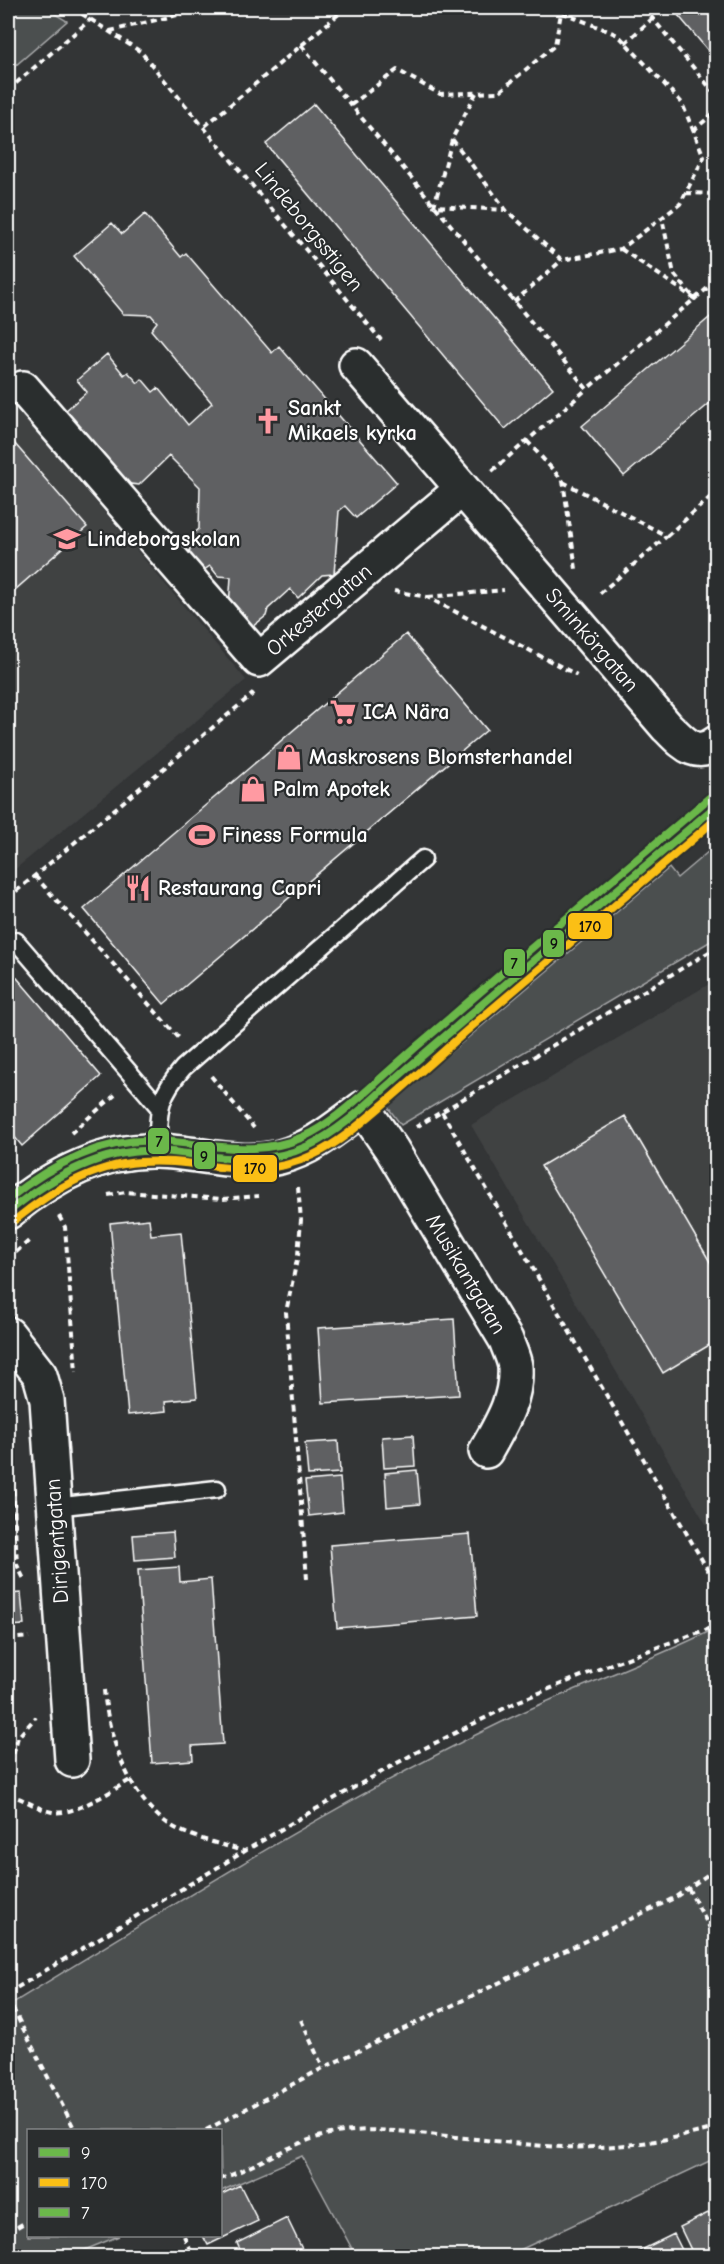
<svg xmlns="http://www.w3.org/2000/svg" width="724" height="2264" viewBox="0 0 724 2264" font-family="'Comic Neue',sans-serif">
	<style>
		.built { fill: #404243 }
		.green { fill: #4c4f50; stroke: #a6a7a8; stroke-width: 1.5 }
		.building { fill: #5f6162; stroke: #fff; stroke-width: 1.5 }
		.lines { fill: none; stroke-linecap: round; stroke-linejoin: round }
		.lane-casing { stroke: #fff; stroke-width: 21 }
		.street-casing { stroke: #fff; stroke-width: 38 }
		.path { stroke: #fff; stroke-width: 4; stroke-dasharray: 6 4.5; stroke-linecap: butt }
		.lane { stroke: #2a2d2e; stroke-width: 16 }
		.street { stroke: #2a2d2e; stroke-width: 33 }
		.bus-1-casing { stroke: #2a2d2e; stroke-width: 12 }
		.bus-2-casing { stroke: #2a2d2e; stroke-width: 12 }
		.bus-3-casing { stroke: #2a2d2e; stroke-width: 12 }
		.bus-1 { stroke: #6bb84a; stroke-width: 8 }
		.bus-2 { stroke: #fbbf15; stroke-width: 8 }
		.bus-3 { stroke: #6bb84a; stroke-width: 8 }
		.labels { text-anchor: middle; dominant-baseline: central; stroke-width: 4.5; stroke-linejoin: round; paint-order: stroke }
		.street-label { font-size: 22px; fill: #fff; stroke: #2a2d2e }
		.poi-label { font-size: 22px; font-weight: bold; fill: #fff; stroke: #2a2d2e; text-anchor: start }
		.line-badge { stroke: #2a2d2e; stroke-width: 2 }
		.pale-badge-label { font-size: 16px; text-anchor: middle; font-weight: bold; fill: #111 }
	</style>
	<rect width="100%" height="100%" fill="#333536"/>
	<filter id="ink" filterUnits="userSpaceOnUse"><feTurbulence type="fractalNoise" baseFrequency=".0167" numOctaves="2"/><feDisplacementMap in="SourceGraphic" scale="12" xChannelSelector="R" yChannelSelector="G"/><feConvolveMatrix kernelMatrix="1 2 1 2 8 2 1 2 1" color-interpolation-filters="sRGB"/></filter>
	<g filter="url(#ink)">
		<path class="built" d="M8,398L246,680L8,875Z
			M716,980V1541L471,1125Z"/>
		<path class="green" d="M8,8H45L67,21L8,72Z
			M716,845V938L401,1125L387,1106L669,868L677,878Z
			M716,1628V2158L507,2256H356L302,2156L221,2191L220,2130H28V2236H119L70,2256H8V2006C171,1907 332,1804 504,1721C574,1687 647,1663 716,1628Z"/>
		<path class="building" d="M672,8H716V60Z
			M314,104L553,388L505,429L266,144Z
			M145,214L181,257L186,253L272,353L279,346L397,483L356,518L345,506L339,511L334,574L322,575L298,598L290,589L268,609L266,616L248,630L229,607L231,577L218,576L210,566L201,572L189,559L191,536L199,529L200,487L169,456L139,485L113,482L58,417L87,392L77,380L107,354L124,375L128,372L138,383L142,379L153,392L158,388L188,425L212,403L151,330L157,322L151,315L123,314L74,256L112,223L122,234Z
			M716,312V398L624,476L582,426Z
			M8,436L87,527L8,596Z
			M406,634L487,730L164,1004L84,909Z
			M12,972L101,1076L22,1146L8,1129V975Z
			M625,1116L716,1272V1341L663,1373L541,1166Z
			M149,1219L151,1235L181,1232L197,1398L166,1401L167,1411L128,1415L110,1223Z
			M454,1319L459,1395L323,1403L318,1328Z
			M413,1435L415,1466L384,1468L382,1437Z
			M338,1441L340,1473L308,1475L305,1443Z
			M417,1470L420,1504L387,1507L385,1473Z
			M340,1478L343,1512L309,1516L305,1481Z
			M173,1532L175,1557L135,1560L133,1535Z
			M470,1534L477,1616L337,1628L330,1545Z
			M179,1567L180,1582L211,1579L223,1744L192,1746L193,1760L152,1763L138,1570Z
			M21,1593L24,1625L8,1626V1594Z
			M240,2185L258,2221L208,2245L203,2236H220V2195Z
			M714,2210L716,2215V2256H694L680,2227Z
			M287,2218L304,2253L297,2256H243L237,2243Z
			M674,2234L685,2256H641L639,2251Z"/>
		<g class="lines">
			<g class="lane-casing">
				<path id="lane" d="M8,949L16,941L159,1107
					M363,1108L542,952L716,806
					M157,1151C159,1112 156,1099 183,1068L423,859
					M54,1507L217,1489"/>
			</g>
			<g class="street-casing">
				<path id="street" d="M356,365L667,727C683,742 695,759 716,743
					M23,388L259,660L462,489
					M8,1212C49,1178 101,1149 157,1151C199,1152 237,1167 280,1157C312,1149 337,1127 363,1108L392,1150L506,1340C509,1349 514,1358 515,1367C517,1399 501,1424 486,1451
					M8,1334L40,1375L47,1400L72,1760"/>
			</g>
			<path class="path" d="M73,8L141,52L381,340
				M644,8L716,95
				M110,31L207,8
				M625,43L653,18
				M301,45L587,389L716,281
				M8,90L91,19
				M476,93L452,139L506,210L562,260L621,249L680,204L704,157L682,103L618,35L561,12
				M351,105L397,70L440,94L499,92L555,45L562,8
				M205,126L346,8
				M693,131L716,111
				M452,140L434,206L506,210
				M686,193L716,194
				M621,249L695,299L674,274L662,218
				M514,302L562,260
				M527,441L563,481L576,569
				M492,471L587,389
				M563,482L667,536L598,595
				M667,536L716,492
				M394,591L427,597L577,675
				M428,597L504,590
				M35,876L179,1038
				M8,898L254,693
				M211,1076L254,1128
				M442,1112L716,1584
				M416,1127L716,948
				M71,1133L115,1095
				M298,1187L301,1220L298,1255L286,1312L307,1579
				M108,1195L126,1192L222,1199L259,1196
				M59,1216L65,1227L76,1372
				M8,1259L30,1240
				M14,1437L12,1463L17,1565L25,1581
				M8,1639L29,1637
				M104,1690C108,1737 131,1806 177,1829C197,1839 221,1844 243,1851
				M8,1774L18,1737L36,1717
				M8,1795C24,1798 37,1809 52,1812C72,1817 113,1790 130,1780
				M688,1888L716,1939
				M8,1993L300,1818L415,1753L519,1701L614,1663L716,1626
				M8,1999L75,2130
				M301,2020L323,2068
				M206,2130L323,2068L674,1898L716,1869
				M220,2179C256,2167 288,2144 326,2135C372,2124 429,2135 476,2139C515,2143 556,2149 595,2147C636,2146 677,2138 716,2128
				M8,2232L28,2221
				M184,2236L193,2256"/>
			<use href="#lane" class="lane"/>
			<use href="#street" class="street"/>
			<g class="bus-1-casing">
				<path id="bus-1" d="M8,1212C51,1177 103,1147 160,1151C212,1155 259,1169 308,1146C336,1133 361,1110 384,1089C408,1068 432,1047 456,1027C542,952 630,880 716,806"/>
			</g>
			<g class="bus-2-casing">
				<path id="bus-2" d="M15,1220C50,1192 92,1165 140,1162C203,1157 250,1185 313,1155C343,1141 368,1117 393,1096C417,1075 441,1054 464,1033C548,961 633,891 716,819"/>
			</g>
			<g class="bus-3-casing">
				<path id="bus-3" d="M8,1199C51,1165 104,1137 160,1141C210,1144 256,1158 303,1137C331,1124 355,1101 379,1080C402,1059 426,1038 450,1018C536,943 623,872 709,798"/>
			</g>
			<use href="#bus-1" class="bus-1"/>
			<use href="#bus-2" class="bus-2"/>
			<use href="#bus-3" class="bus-3"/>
		</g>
	</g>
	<defs>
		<g id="church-bare" transform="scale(2.07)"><path d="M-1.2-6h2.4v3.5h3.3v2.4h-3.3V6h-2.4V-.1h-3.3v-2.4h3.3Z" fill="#ff9aa2" stroke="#2a2d2e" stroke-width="2.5" paint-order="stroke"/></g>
		<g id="school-bare" transform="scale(2.07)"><path d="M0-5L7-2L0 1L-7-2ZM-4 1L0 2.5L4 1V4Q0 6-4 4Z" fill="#ff9aa2" stroke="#2a2d2e" stroke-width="2.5" paint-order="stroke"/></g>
		<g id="supermarket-bare" transform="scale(2.07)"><path d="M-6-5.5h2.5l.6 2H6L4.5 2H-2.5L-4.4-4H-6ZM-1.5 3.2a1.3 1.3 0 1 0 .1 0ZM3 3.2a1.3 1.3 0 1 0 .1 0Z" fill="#ff9aa2" stroke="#2a2d2e" stroke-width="2.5" paint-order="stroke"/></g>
		<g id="shop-bare" transform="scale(2.07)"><path d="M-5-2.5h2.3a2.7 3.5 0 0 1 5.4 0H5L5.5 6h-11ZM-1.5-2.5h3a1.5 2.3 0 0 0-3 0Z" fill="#ff9aa2" stroke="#2a2d2e" stroke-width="2.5" paint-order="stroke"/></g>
		<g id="stadium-bare" transform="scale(2.07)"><path d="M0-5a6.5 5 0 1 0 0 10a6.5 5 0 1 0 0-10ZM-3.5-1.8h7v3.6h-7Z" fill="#ff9aa2" stroke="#2a2d2e" stroke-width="2.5" paint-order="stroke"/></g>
		<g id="restaurant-bare" transform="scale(2.07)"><path d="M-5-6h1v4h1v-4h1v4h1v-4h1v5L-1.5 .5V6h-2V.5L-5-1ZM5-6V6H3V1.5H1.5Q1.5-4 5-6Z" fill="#ff9aa2" stroke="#2a2d2e" stroke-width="2.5" paint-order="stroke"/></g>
	</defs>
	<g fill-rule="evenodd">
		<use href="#church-bare" x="268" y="421"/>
		<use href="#school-bare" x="67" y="539"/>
		<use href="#supermarket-bare" x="343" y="712"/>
		<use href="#shop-bare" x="289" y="757"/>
		<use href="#shop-bare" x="253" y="789"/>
		<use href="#stadium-bare" x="202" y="835"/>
		<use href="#restaurant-bare" x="138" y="888"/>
	</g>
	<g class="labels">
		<g class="street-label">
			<text transform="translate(309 227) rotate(51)">Lindeborgsstigen</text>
			<text transform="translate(319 610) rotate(-40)">Orkestergatan</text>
			<text transform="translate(592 640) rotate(49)">Sminkörgatan</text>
			<text transform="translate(466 1274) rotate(59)">Musikantgatan</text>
			<text transform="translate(57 1541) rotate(-94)">Dirigentgatan</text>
		</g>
		<g class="poi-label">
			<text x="288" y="408">Sankt<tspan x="288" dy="25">Mikaels kyrka</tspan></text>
			<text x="87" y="539">Lindeborgskolan</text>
			<text x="363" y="712">ICA Nära</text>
			<text x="309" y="757">Maskrosens Blomsterhandel</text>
			<text x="273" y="789">Palm Apotek</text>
			<text x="222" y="835">Finess Formula</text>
			<text x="158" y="888">Restaurang Capri</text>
		</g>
	</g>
	<g class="line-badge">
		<rect x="567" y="912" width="46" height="28" rx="6" fill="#fbbf15"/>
		<rect x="542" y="929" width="23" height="29" rx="6" fill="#6bb84a"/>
		<rect x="503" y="948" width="23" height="29" rx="6" fill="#6bb84a"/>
		<rect x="147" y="1127" width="23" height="28" rx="6" fill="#6bb84a"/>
		<rect x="193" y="1141" width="23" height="29" rx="6" fill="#6bb84a"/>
		<rect x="232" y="1154" width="46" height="29" rx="6" fill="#fbbf15"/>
	</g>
	<g class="pale-badge-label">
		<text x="590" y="932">170</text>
		<text x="554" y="949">9</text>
		<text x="514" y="969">7</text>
		<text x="159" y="1147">7</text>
		<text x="204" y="1162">9</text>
		<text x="255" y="1174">170</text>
	</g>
	<rect width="724" height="2264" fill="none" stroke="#2a2d2e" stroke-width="30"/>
	<rect x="15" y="15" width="694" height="2234" fill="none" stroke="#fff" stroke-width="2" filter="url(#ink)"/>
	<rect x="27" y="2129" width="195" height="108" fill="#2a2d2e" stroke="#7f8182" stroke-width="1.5"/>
	<rect x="39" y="2148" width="30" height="9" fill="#6bb84a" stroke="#7f8182" stroke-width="1.5"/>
	<text x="81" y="2159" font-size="18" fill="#ffffff">9</text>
	<rect x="39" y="2178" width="30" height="9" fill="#fbbf15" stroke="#7f8182" stroke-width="1.5"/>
	<text x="81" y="2189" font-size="18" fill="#ffffff">170</text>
	<rect x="39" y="2208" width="30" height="9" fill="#6bb84a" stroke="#7f8182" stroke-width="1.5"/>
	<text x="81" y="2219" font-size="18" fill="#ffffff">7</text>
</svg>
